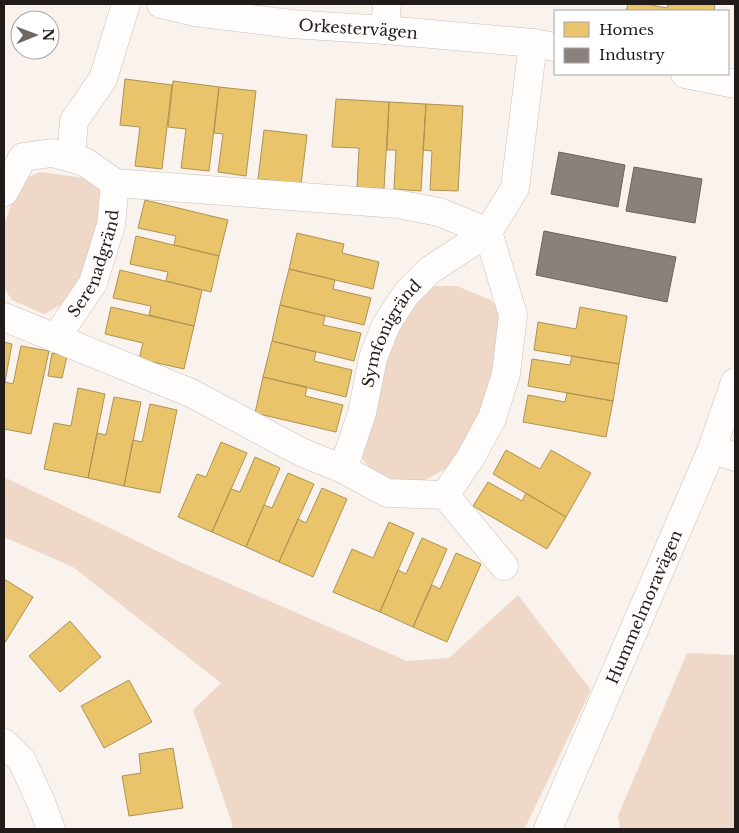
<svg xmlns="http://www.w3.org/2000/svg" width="739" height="833" viewBox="0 0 739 833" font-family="'Libre Baskerville',serif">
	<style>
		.green { fill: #f0d8c9 }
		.homes { fill: #e9c46a; stroke: #ad9252 }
		.industry { fill: #8a817c; stroke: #6a635e }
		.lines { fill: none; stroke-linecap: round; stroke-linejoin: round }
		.minor-casing { stroke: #c6c0bd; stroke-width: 29 }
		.minor { stroke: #fefdfc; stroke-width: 28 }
		.labels { text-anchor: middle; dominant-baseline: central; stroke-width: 5; stroke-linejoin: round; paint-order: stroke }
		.street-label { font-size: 16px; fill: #211c19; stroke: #fff }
	</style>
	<rect width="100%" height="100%" fill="#faf2ed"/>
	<path class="green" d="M40,172L84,178L103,193L102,221L82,283L66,302L44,314L12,300L4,288V224L21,180Z
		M434,286H457L491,300L503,315L498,354L486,397L465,446L449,467L414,486L376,476L360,456L393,335L413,307Z
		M4,477L180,562L407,661L449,658L518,595L591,690L526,826L524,829H232V823L193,710L221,683L73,567L4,537Z
		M687,653L735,655V829H620L618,816Z"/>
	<path class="homes" d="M628,4H646L667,8L668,4H715L714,11H626Z
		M125,79L172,85L162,169L135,166L140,127L120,125Z
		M173,81L219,87L209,171L181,168L186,129L168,127Z
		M219,87L256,91L246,176L218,172L223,134L214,133Z
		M336,99L389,102L384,189L357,187L359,148L332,147Z
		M389,102L426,104L421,191L394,189L396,150H387Z
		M426,104L463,106L458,191L430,190L432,151L423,150Z
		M264,130L307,135L301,184L258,179Z
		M145,200L228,220L219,256L174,245L176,236L138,228Z
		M297,233L344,244L342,253L379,262L373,289L289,269Z
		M136,236L219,256L211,292L166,281L168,272L130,264Z
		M289,269L335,280L333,289L371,298L364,325L280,305Z
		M120,270L202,290L194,326L149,315L151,306L113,298Z
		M280,305L325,316L323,325L361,333L354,361L272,341Z
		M111,307L194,326L184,369L139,359L143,343L105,334Z
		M580,307L627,316L619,364L534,350L538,322L576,329Z
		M272,341L316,352L314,361L352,370L346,397L263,377Z
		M4,342L12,344L4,387Z
		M21,346L49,351L31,434L4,429V387L5,382L13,384Z
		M52,353L67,356L62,378L48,376Z
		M572,356L619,364L613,401L528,386L532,359L570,365Z
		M263,377L307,387L305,396L343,405L336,432L255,413Z
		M78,388L105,394L88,478L44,469L54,423L71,426Z
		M567,393L613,401L606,437L523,422L528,395L565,402Z
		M114,397L141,402L124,486L88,478L97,433L106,435Z
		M150,404L177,410L160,493L124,486L133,440L142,442Z
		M221,442L247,453L212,532L178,517L197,474L206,477Z
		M506,450L540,469L551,450L591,473L566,517L493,474Z
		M255,457L280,468L246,547L212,532L231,489L240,492Z
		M288,473L314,484L279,562L246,547L264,505L272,508Z
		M488,482L522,501L526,493L566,517L547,549L473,506Z
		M322,488L347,499L313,577L279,562L298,519L306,523Z
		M389,522L414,533L380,612L333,592L352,549L373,558Z
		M422,538L447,549L413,627L380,612L398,570L406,574Z
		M456,553L481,564L447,642L413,627L432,585L440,589Z
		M4,579L33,597L4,644Z
		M70,621L101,657L60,692L29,656Z
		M129,680L152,722L104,748L81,706Z
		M173,748L183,808L129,816L122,776L141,773L139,754Z"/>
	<path class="industry" d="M559,152L625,165L618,207L551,194Z
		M634,167L702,179L695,223L626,211Z
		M544,231L676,257L667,302L536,275Z"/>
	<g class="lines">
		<g class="minor-casing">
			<g id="minor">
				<path id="s1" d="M161,4L194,12L291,24L385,30L533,43L555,47"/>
				<path d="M385,30L387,4"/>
				<path d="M685,74L735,84"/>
				<path d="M71,158L74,121L103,79L126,4"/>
				<path d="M4,192L23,157L52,153L71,158L85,162L115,183L397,204L439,212L488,232"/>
				<path d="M4,317L191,393L301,452L343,469L387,493L445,495L504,566"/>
				<path id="s2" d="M56,338L93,283L111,225L115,183"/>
				<path d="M712,449L735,457"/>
				<path id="s3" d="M343,469L362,413L373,358L386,325L406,294L430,270L488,232L515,188L533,43"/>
				<path d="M445,495L471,457L492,418L506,374L513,315L488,232"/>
				<path d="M4,743L22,761L41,802L51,829"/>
				<path id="s4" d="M548,829L712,449L735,382"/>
			</g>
		</g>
		<use href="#minor" class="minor"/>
	</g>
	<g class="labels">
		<g class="street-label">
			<text stroke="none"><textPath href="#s1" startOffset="199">Orkestervägen</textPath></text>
			<text stroke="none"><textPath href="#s2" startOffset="85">Serenadgränd</textPath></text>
			<text stroke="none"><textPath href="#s3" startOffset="145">Symfonigränd</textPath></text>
			<text stroke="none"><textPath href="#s4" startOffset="242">Hummelmoravägen</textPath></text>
		</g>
	</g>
	<rect width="739" height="833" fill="none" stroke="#211c19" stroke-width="10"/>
	<rect x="554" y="10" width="175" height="65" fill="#ffffff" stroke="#a6a4a3"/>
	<rect x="564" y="22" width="25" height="15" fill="#e9c46a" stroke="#a6a4a3"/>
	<text x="599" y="35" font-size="15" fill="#211c19">Homes</text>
	<rect x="564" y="48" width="25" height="15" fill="#8a817c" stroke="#a6a4a3"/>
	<text x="599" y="60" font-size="15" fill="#211c19">Industry</text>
	<g transform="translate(35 35) rotate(89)"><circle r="24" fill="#ffffff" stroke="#a6a4a3"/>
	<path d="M0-4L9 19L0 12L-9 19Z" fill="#6d6763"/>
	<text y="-8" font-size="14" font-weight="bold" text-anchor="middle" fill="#211c19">N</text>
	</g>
</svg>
